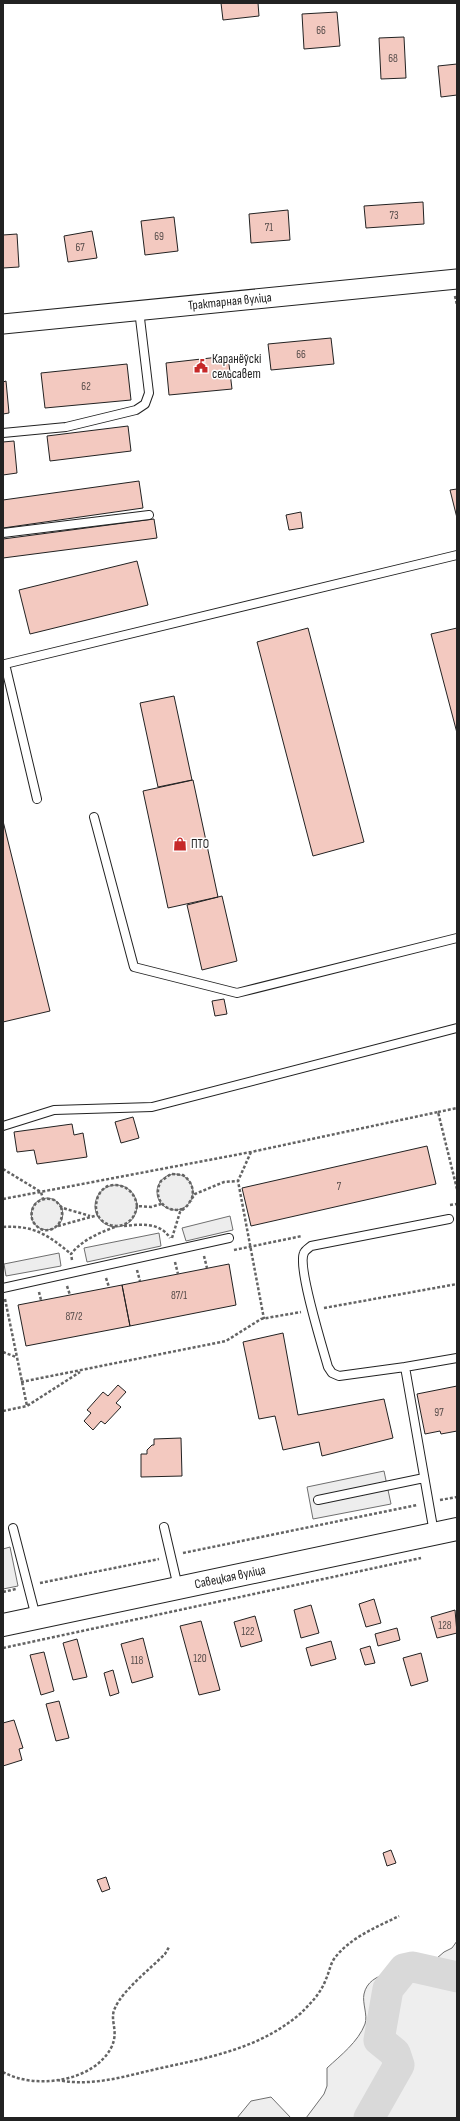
<svg xmlns="http://www.w3.org/2000/svg" width="460" height="2121" viewBox="0 0 460 2121" font-family="'Sofia Sans Condensed',sans-serif">
	<style>
		.green { fill: #eee; stroke: #6f6f6f }
		.parking { fill: #ededed; stroke: #6f6f6f }
		.lines { fill: none; stroke-linecap: round; stroke-linejoin: round }
		.river { stroke: #d9d9d9; stroke-width: 31 }
		.building { fill: #f3c9c0; stroke: #222 }
		.service-casing { stroke: #222; stroke-width: 10 }
		.tertiary-casing { stroke: #222; stroke-width: 21 }
		.secondary-casing { stroke: #222; stroke-width: 24 }
		.path { stroke: #646464; stroke-width: 2.5; stroke-dasharray: 3 2; stroke-linecap: butt }
		.service { stroke: #fff; stroke-width: 8 }
		.tertiary { stroke: #fff; stroke-width: 19 }
		.secondary { stroke: #fff; stroke-width: 22 }
		.labels { text-anchor: middle; dominant-baseline: central; stroke-width: 3; stroke-linejoin: round; paint-order: stroke }
		.number-label { font-size: 11px; fill: #564c4a }
		.street-label { font-size: 13px; fill: #222; stroke: #fff }
		.poi-label { font-size: 13px; fill: #222; stroke: #fff; text-anchor: start }
	</style>
	<rect width="100%" height="100%" fill="#fff"/>
	<path class="green" d="M157 1192a18 18 0 1 1 36 0a18 18 0 1 1-36 0Z
		M95 1206a21 21 0 1 1 42 0a21 21 0 1 1-42 0Z
		M31 1214a16 16 0 1 1 32 0a16 16 0 1 1-32 0Z
		M457,1941V2118H306L324,2094L327,2086V2068C341,2055 358,2042 365,2024C368,2015 362,2003 364,1994C369,1970 404,1971 422,1971L444,1952L452,1948Z
		M271,2097L291,2118H237L251,2101Z"/>
	<path class="parking" d="M230,1216L233,1230L186,1241L182,1228Z
		M159,1233L161,1246L87,1262L84,1248Z
		M59,1253L61,1266L6,1276L4,1264Z
		M384,1471L391,1504L313,1519L307,1487Z
		M10,1547L18,1586L3,1589V1549Z"/>
	<g class="lines">
		<path class="river" d="M369,2118L399,2065L395,2053L379,2040L388,1989L404,1969L413,1967L457,1977"/>
	</g>
	<path class="building" d="M221,3H258L259,16L223,20Z
		M337,12L340,46L304,49L302,14Z
		M404,37L406,78L381,79L379,38Z
		M457,64V95L441,97L438,66Z
		M423,202L424,224L366,228L364,206Z
		M288,210L290,240L251,243L249,214Z
		M174,217L178,251L145,255L141,221Z
		M92,231L97,258L68,262L64,236Z
		M17,234L19,267L3,268V235Z
		M331,338L334,364L271,370L268,344Z
		M228,356L232,389L169,395L166,363Z
		M127,364L131,400L45,408L41,373Z
		M6,381L9,413L3,414V382Z
		M128,426L131,451L50,461L47,436Z
		M14,441L17,473L3,475V442Z
		M139,481L143,508L3,528V500Z
		M457,489V518L450,490Z
		M301,512L303,528L289,530L286,515Z
		M154,519L157,538L3,558V539Z
		M137,561L148,605L30,634L19,590Z
		M308,628L364,842L313,856L257,642Z
		M457,628V733L431,634Z
		M174,696L192,780L158,787L140,703Z
		M193,780L218,897L168,908L143,791Z
		M3,821L50,1011L3,1022Z
		M222,896L237,961L202,970L187,905Z
		M224,999L227,1014L215,1016L212,1001Z
		M133,1117L139,1138L121,1143L115,1122Z
		M72,1124L74,1135L83,1133L87,1157L37,1164L34,1150L17,1152L14,1132Z
		M427,1146L436,1184L251,1226L242,1188Z
		M229,1264L236,1305L130,1326L122,1285Z
		M122,1285L130,1326L26,1346L18,1305Z
		M283,1333L298,1415L384,1399L393,1438L322,1456L319,1442L283,1450L275,1416L259,1419L243,1342Z
		M118,1385L126,1392L116,1403L121,1407L105,1424L101,1421L93,1430L84,1421L91,1413L87,1410L103,1392L108,1396Z
		M457,1386V1431L441,1434L440,1431L425,1434L417,1394Z
		M181,1438L182,1476L141,1477V1454H147V1450L152,1445H154V1439Z
		M374,1599L381,1623L366,1627L359,1604Z
		M311,1605L319,1633L301,1638L294,1610Z
		M455,1610L457,1633L437,1638L431,1617Z
		M255,1616L262,1641L241,1647L234,1622Z
		M201,1621L220,1690L199,1695L180,1626Z
		M397,1628L400,1640L378,1646L375,1634Z
		M143,1638L153,1677L132,1683L121,1644Z
		M77,1639L87,1677L73,1680L63,1643Z
		M331,1641L336,1659L311,1666L306,1648Z
		M370,1646L375,1663L365,1665L360,1649Z
		M44,1652L54,1691L41,1695L30,1655Z
		M421,1653L428,1681L411,1686L403,1658Z
		M113,1670L119,1693L110,1696L104,1673Z
		M59,1701L69,1738L56,1741L46,1704Z
		M14,1720L23,1748L19,1749L22,1760L3,1766V1723Z
		M391,1850L396,1863L387,1866L383,1853Z
		M106,1877L110,1889L102,1892L97,1880Z"/>
	<g class="lines">
		<g class="service-casing">
			<path id="service" d="M3,433L66,427L136,410L145,404L149,393L139,310
				M3,533L149,515
				M37,799L5,664L457,555
				M94,817L134,967L237,993L457,938
				M3,1126L54,1110L152,1107L457,1028
				M3,1288L229,1238
				M405,1367L339,1376L332,1373L328,1367C323,1349 297,1266 304,1253C305,1250 309,1248 311,1246L449,1219
				M318,1500L424,1478
				M164,1527L178,1587
				M13,1528L36,1617
				M434,1533L405,1367L457,1358"/>
		</g>
		<g class="tertiary-casing">
			<g id="tertiary">
				<path id="s1" d="M3,324L457,279"/>
			</g>
		</g>
		<g class="secondary-casing">
			<g id="secondary">
				<path id="s2" d="M3,1625L457,1529"/>
			</g>
		</g>
		<path class="path" d="M455,296L457,305
			M438,1112L457,1108
			M251,1152L238,1181L264,1319
			M3,1169L41,1192L43,1199
			M3,1199L251,1152L438,1112L457,1189
			M450,1205L457,1204
			M137,1206C132,1238 89,1228 97,1200C98,1194 103,1188 108,1186C123,1182 135,1191 137,1206L151,1207L161,1204
			M61,1207C67,1226 45,1239 34,1223C31,1219 31,1213 33,1208C36,1200 46,1197 54,1200C58,1202 59,1206 63,1208C72,1211 81,1213 90,1216
			M183,1209C164,1214 152,1197 161,1181L171,1174L183,1175C192,1182 195,1190 191,1201
			M58,1226L98,1215
			M124,1226C141,1224 160,1222 170,1238
			M3,1227C34,1225 48,1235 71,1254
			M172,1238L180,1212L187,1206L195,1194L224,1182L238,1181
			M234,1250L302,1236
			M204,1256L207,1268
			M72,1260L71,1254C82,1240 99,1233 115,1227
			M175,1262L178,1274
			M137,1270L140,1281
			M106,1278L109,1287
			M67,1286L70,1295
			M39,1292L41,1300
			M5,1299L27,1406
			M324,1308L457,1284
			M3,1352L16,1357
			M21,1382L226,1341L261,1319L301,1312
			M3,1411L27,1406L80,1372
			M440,1500L457,1497
			M183,1553L417,1505
			M40,1583L159,1559
			M3,1592L16,1589
			M3,1648L421,1558
			M3,2072C35,2090 95,2082 112,2046C119,2030 109,2020 115,2008C122,1991 151,1968 165,1954L169,1947
			M57,2080C94,2087 125,2076 161,2068C211,2057 261,2048 301,2013C311,2003 321,1993 326,1979C329,1973 330,1965 334,1959C349,1938 377,1927 399,1916"/>
		<use href="#service" class="service"/>
		<use href="#tertiary" class="tertiary"/>
		<use href="#secondary" class="secondary"/>
	</g>
	<defs>
		<g id="civic-bare" transform="scale(1.08)"><path d="M-.6-6.5H3V-4.5H.6V-3L4-1V1h2V6H-6V1h2V-1L-.6-3ZM-1.2 2.5V6h2.4V2.5Z" fill="#c62828" stroke="#fff" stroke-width="2.5" paint-order="stroke"/></g>
		<g id="shop-bare" transform="scale(1.08)"><path d="M-5-2.5h2.3a2.7 3.5 0 0 1 5.4 0H5L5.5 6h-11ZM-1.5-2.5h3a1.5 2.3 0 0 0-3 0Z" fill="#c62828" stroke="#fff" stroke-width="2.5" paint-order="stroke"/></g>
	</defs>
	<g fill-rule="evenodd">
		<use href="#civic-bare" x="201" y="366"/>
		<use href="#shop-bare" x="180" y="844"/>
	</g>
	<g class="labels">
		<g class="number-label">
			<text x="321" y="30">66</text>
			<text x="393" y="58">68</text>
			<text x="394" y="215">73</text>
			<text x="269" y="227">71</text>
			<text x="159" y="236">69</text>
			<text x="80" y="247">67</text>
			<text x="301" y="354">66</text>
			<text x="86" y="386">62</text>
			<text x="339" y="1186">7</text>
			<text x="179" y="1295">87/1</text>
			<text x="74" y="1316">87/2</text>
			<text x="439" y="1412">97</text>
			<text x="445" y="1625">128</text>
			<text x="248" y="1631">122</text>
			<text x="200" y="1658">120</text>
			<text x="137" y="1660">118</text>
		</g>
		<g class="street-label">
			<text stroke="none"><textPath href="#s1" startOffset="228">Трактарная вуліца</textPath></text>
			<text stroke="none"><textPath href="#s2" startOffset="232">Савецкая вуліца</textPath></text>
		</g>
		<g class="poi-label">
			<text x="212" y="359">Каранёўскі<tspan x="212" dy="15">сельсавет</tspan></text>
			<text x="191" y="844">ПТО</text>
		</g>
	</g>
	<rect width="460" height="2121" fill="none" stroke="#222222" stroke-width="8"/>
</svg>
